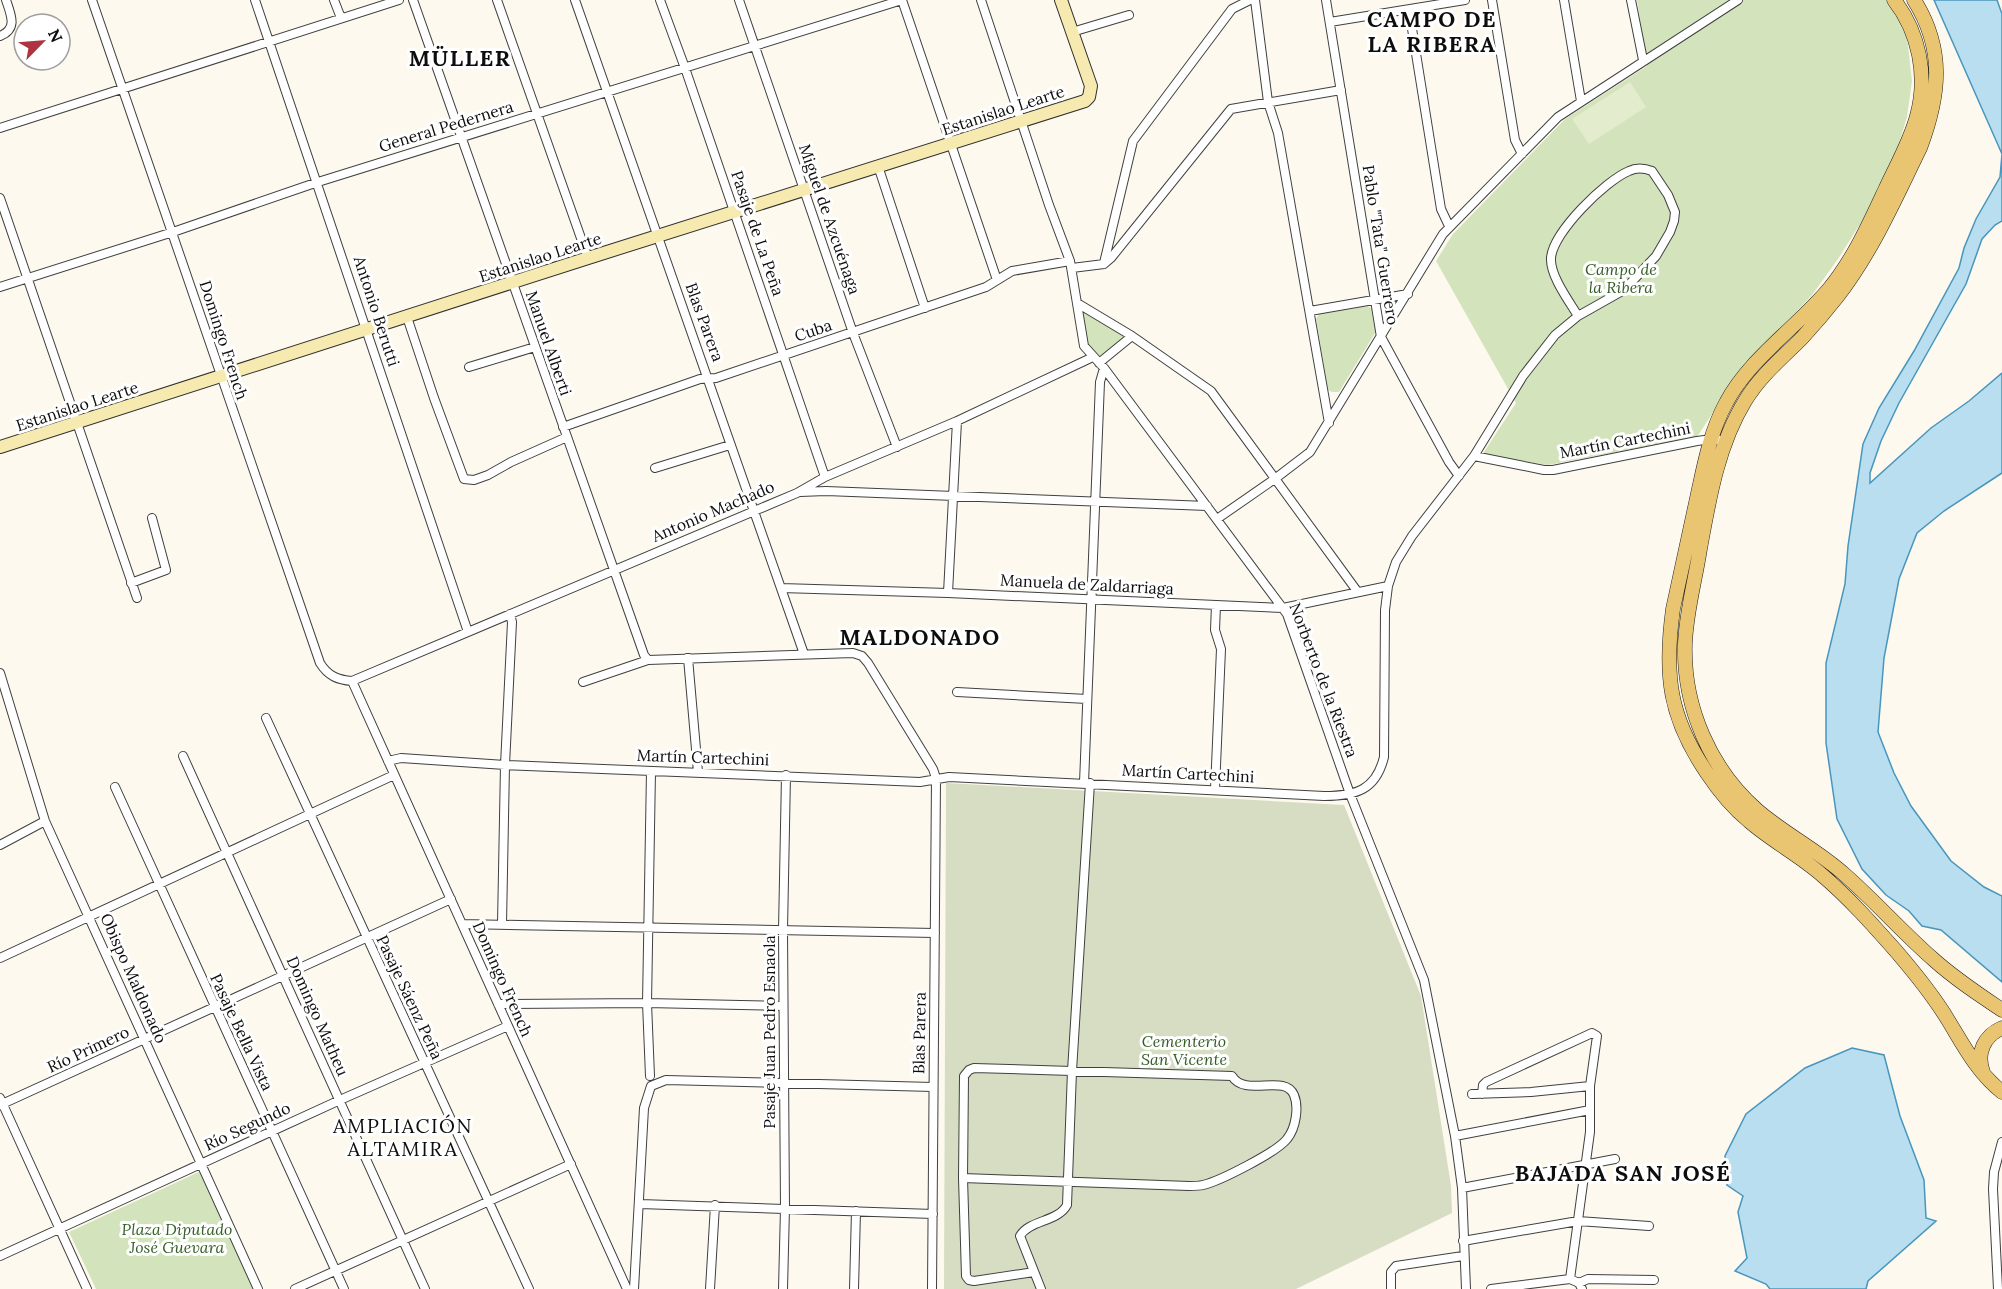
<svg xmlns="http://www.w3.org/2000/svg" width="2002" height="1289" viewBox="0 0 2002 1289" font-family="Lora,serif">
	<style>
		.green { fill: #d3e4bc }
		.cemetery { fill: #d6ddc2 }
		.pitch { fill: #e3eccd }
		.water { fill: #b9deef; stroke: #4896be; stroke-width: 1.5 }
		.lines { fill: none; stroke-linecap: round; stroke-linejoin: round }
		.street-casing { stroke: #404040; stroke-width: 10 }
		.secondary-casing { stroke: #2f2f2f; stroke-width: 14 }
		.primary-casing { stroke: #1e1e1e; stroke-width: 15 }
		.street { stroke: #fff; stroke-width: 8 }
		.secondary { stroke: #f6eab1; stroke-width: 12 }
		.primary { stroke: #e9c572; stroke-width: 14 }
		.labels { text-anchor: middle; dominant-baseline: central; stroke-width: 6; stroke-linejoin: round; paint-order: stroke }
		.street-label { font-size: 16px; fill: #0d0d0d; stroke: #fff }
		.park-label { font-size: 16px; font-style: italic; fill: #345d25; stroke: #fff }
		.quarter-label { font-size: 20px; letter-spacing: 1.5px; fill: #0d0d0d; stroke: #fff }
		.district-label { font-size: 22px; font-weight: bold; letter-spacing: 1.5px; fill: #0d0d0d; stroke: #fff }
	</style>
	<rect width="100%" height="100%" fill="#fdf9ef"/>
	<path class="green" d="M1637,0H1886L1891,5L1907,36L1912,81L1907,117L1899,143L1885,177L1862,221L1838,259L1812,295L1740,371L1697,437L1548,465L1482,455L1516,403L1436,261L1453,234L1565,119L1647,66Z
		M1367,306L1373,309L1377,330L1339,392H1332L1328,390L1316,319L1319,314Z
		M1080,307L1128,336L1098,357L1087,344Z
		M201,1171L256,1289H96L69,1232Z"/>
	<path class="cemetery" d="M946,783L1344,805L1421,996L1451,1186L1452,1213L1296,1289H944Z"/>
	<path class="pitch" d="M1630,82L1646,107L1589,144L1572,119Z"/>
	<path class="water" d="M1934,0H1997L2002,14V221L1995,225L1982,239L1966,284L1899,403L1881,441L1870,473V483L1931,428L1969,401L2002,373V473L1944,511L1917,533L1899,579L1884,658L1878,732L1894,773L1911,806L1951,861L1984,887L2002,896V982L1941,930L1922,926L1909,911L1886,895L1862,869L1837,819L1826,743V663L1845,584L1848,546L1863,444L1879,408L1914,351L1959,268L1964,248L1976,219L2000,177L2002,154Z
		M1852,1048L1884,1055L1900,1116L1924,1180L1926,1218L1936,1221L1868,1281L1866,1289H1770L1766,1284L1735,1271L1747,1258L1738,1212L1743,1196L1727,1185L1725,1156L1746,1114L1805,1068Z"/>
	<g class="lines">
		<g class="street-casing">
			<path id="street" d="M92,0L320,663C328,676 338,680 352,681L797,493L825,477L957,421L1093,357
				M255,0L468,632
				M334,0L341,18
				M413,0L644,655L648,660
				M497,0L588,258
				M575,0L804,654
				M660,0L685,68L825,477
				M739,0L853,333L897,447
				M902,0L997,280
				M981,0L1049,205L1070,261L1084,346L1104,368L1287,614L1350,794L1424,980L1455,1136L1462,1188L1466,1289
				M1255,0L1268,102L1278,133L1329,423
				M1326,0L1381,337L1449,462L1459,476
				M1492,0L1515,140L1522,154
				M1564,0L1581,101
				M1631,0L1643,60
				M1409,10L1441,209L1449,226
				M1330,22L1465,0
				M1072,32L1129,15
				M0,36C18,29 11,15 6,0
				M0,128L399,0
				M878,166L925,308
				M0,198L137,598
				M1104,263L1133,141L1232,9L1250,0
				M1104,264L1111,258L1231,109L1341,90
				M1072,268L1104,264
				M0,287L173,232L318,182L902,0
				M1077,303L1132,336L1211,391L1357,591
				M1310,311L1408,294
				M407,317L434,398L464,479L474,480L488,475L511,462L567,437
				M1099,363L1132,336
				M469,367L535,347
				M563,427L700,379L716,378L986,287L1012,271L1070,261
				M1474,456L1544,470H1553L1697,441L1712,439L1726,441
				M655,468L730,445
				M800,492L826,491L1207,506
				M1217,519L1276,478L1310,452L1443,234L1558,117L1738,0
				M131,583L166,570L152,518
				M781,588L948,593L1283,608L1388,586
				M948,593L957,421
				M688,658L698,772
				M0,673L45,821L258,1289
				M352,681L627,1289
				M583,682L648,660L853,653L862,656L868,663L933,769L936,778L932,1289
				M957,692L1087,699
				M266,718L529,1289
				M183,756L425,1289
				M388,761L401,758L505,765L920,782L949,777L1324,796C1356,796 1376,790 1384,757L1385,610L1388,586L1396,562L1412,536L1474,456L1523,376L1555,335L1578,316L1624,290L1656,256L1670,232L1674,221L1675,212L1668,195L1652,171C1644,168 1637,167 1629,171C1605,181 1553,232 1551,258C1550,276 1569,301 1578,316
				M1084,783L1100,382L1104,368
				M115,787L344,1289
				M1215,789L1221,649L1215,630L1216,605
				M0,845L45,821
				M462,924L935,933
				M502,924L505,765L512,622L510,614
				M0,958L394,775
				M498,1004L647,1003L783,1006
				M650,1076L647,1003L651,771
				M1472,1094L1531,1092L1590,1086
				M1482,1094L1483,1085L1486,1082L1592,1033L1597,1036L1590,1086V1132L1570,1279
				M0,1098L87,1289
				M0,1105L451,899
				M1455,1136L1590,1110
				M963,1178L1189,1186C1194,1186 1199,1186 1203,1185C1220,1181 1277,1152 1287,1139C1296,1128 1299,1107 1294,1095C1285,1073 1245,1098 1232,1076L974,1068L969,1070L964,1076L963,1178L966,1276L969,1280L974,1281L1034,1272
				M1462,1188L1615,1159
				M640,1204L933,1214
				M1463,1241L1578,1221L1649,1226
				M0,1256L340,1100L508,1026
				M1579,1283L1588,1279L1654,1280
				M295,1289L571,1164
				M634,1289L644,1108L651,1086L666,1080L933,1087
				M710,1289L715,1205
				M783,1289L785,1208L783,930L786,775
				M854,1289L856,1211
				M1041,1289L1020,1236C1029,1220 1058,1222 1067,1205L1072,1071L1090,783
				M1391,1289V1272L1396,1266L1463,1256
				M1491,1289L1570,1279L1579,1283L1582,1289
				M1998,1289L1993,1189L1994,1172L2002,1142"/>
		</g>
		<g class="secondary-casing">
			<path id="secondary" d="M0,447L588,258L1085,101L1089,97L1091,86L1061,0"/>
		</g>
		<g class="primary-casing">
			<path id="primary" d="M1894,0C1919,32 1928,76 1917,116C1910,142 1896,166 1885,190C1869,224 1853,260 1829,289C1797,327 1749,359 1726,403C1710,432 1704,466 1697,498C1689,535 1681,572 1673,609C1664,675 1669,717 1707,773C1719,791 1732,807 1749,821C1772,841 1799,855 1822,875C1849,898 1873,925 1896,951C1914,972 1933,995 1948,1020C1964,1046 1977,1072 2002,1092
				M1914,0C1945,49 1940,95 1920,148C1895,199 1872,252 1837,297C1826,311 1814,325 1802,338C1782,358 1760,376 1745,401C1718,445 1709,499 1700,549C1695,581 1686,613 1685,644C1683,707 1710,769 1758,811C1785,834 1817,850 1844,874C1875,901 1902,932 1933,959C1954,978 1978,994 2002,1010
				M1983,1072C1976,1053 1984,1036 2002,1028"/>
		</g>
		<use href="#street" class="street"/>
		<use href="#secondary" class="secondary"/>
		<use href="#primary" class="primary"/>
	</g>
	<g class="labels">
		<g class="street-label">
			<text transform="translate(1003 110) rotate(-18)">Estanislao Learte</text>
			<text transform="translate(446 126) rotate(-17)">General Pedernera</text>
			<text transform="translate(830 219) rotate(71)">Miguel de Azcuénaga</text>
			<text transform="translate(758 233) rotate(71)">Pasaje de La Peña</text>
			<text transform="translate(1381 245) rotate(81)">Pablo "Tata" Guerrero</text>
			<text transform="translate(540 257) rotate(-18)">Estanislao Learte</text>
			<text transform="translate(377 311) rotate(72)">Antonio Berutti</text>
			<text transform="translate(705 322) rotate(70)">Blas Parera</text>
			<text transform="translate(813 330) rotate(-18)">Cuba</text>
			<text transform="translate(224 340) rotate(72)">Domingo French</text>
			<text transform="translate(549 343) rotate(71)">Manuel Alberti</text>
			<text transform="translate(77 406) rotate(-18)">Estanislao Learte</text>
			<text transform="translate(1625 440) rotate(-11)">Martín Cartechini</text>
			<text transform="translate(713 511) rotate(-23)">Antonio Machado</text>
			<text transform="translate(1087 584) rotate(3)">Manuela de Zaldarriaga</text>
			<text transform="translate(1324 680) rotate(69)">Norberto de la Riestra</text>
			<text transform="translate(703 757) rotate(2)">Martín Cartechini</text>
			<text transform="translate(1188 773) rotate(3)">Martín Cartechini</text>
			<text transform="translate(134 978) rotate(66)">Obispo Maldonado</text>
			<text transform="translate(503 979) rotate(66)">Domingo French</text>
			<text transform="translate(410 997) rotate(65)">Pasaje Sáenz Peña</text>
			<text transform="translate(318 1016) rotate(66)">Domingo Matheu</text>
			<text transform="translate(242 1032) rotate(65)">Pasaje Bella Vista</text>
			<text transform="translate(769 1032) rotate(-90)">Pasaje Juan Pedro Esnaola</text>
			<text transform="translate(919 1033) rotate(-89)">Blas Parera</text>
			<text transform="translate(88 1049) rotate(-25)">Río Primero</text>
			<text transform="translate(247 1126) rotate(-25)">Río Segundo</text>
		</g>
		<g class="park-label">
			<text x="1621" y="269">Campo de<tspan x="1621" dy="18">la Ribera</tspan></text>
			<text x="1184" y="1041">Cementerio<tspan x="1184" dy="18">San Vicente</tspan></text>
			<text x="177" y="1229">Plaza Diputado<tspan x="177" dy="18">José Guevara</tspan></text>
		</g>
		<g class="quarter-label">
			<text x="403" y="1125">AMPLIACIÓN<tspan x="403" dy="23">ALTAMIRA</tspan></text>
		</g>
		<g class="district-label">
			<text x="1432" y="19">CAMPO DE<tspan x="1432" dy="25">LA RIBERA</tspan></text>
			<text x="460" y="58">MÜLLER</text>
			<text x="920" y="637">MALDONADO</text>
			<text x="1623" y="1173">BAJADA SAN JOSÉ</text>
		</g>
	</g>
	<g transform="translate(42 42) rotate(65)"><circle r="28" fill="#ffffff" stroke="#9e9e9e" stroke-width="1.5"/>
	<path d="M0-4.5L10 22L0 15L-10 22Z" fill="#ad3442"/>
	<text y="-9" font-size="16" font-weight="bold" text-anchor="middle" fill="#0d0d0d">N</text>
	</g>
</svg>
